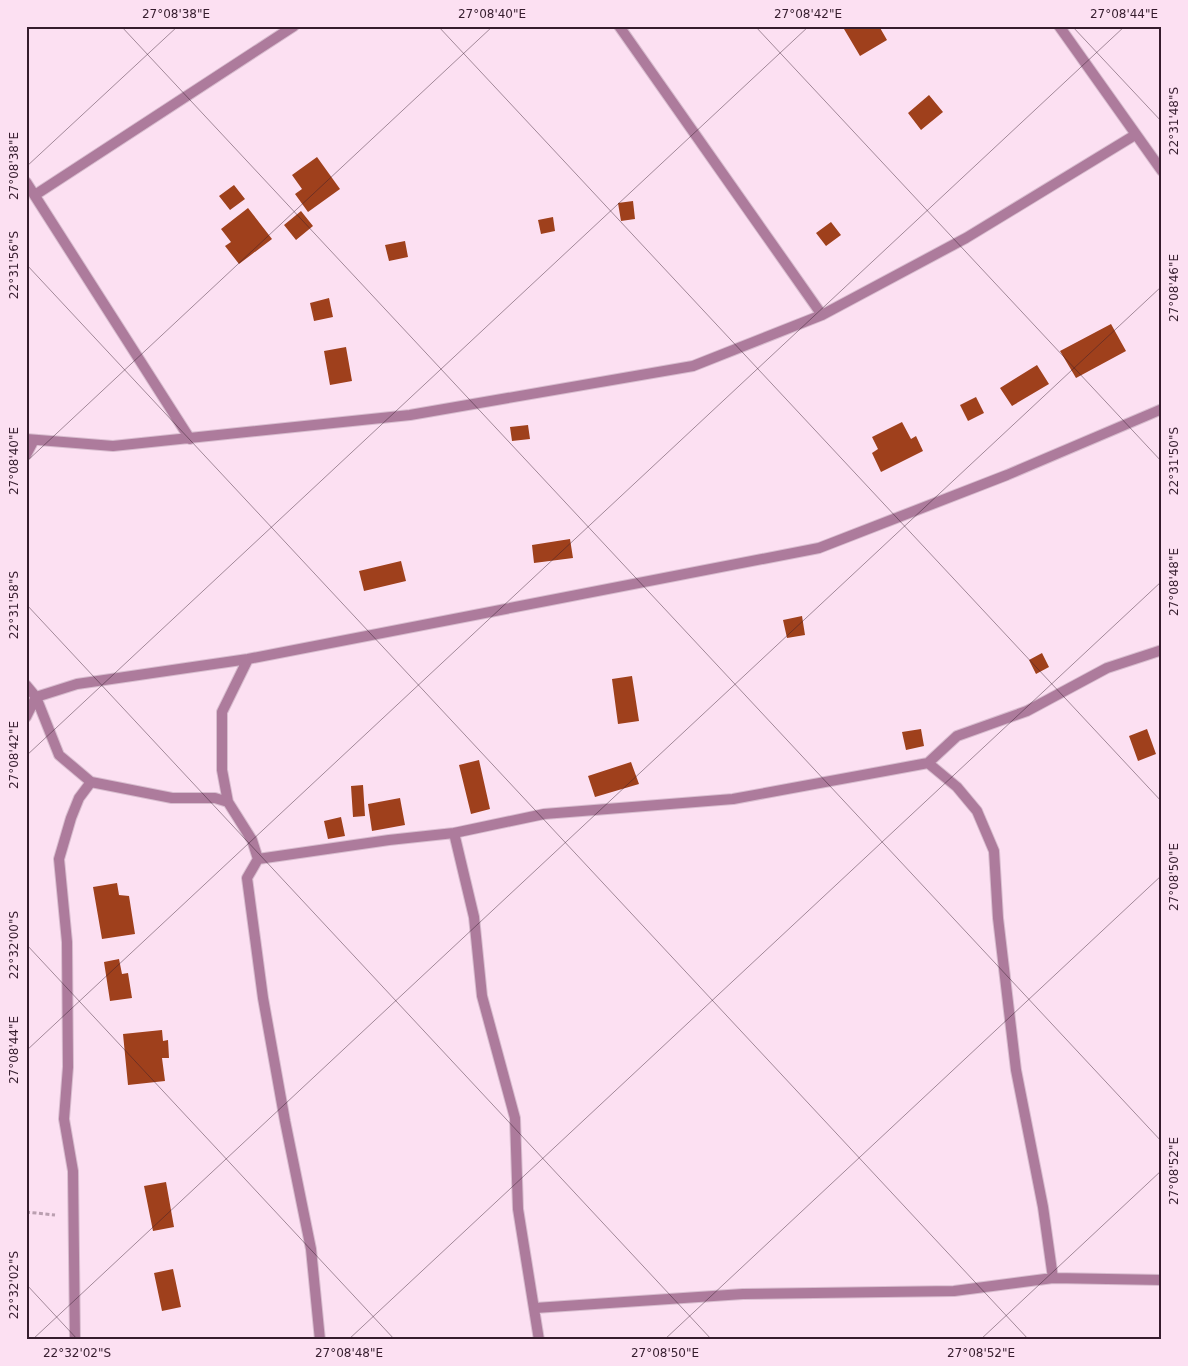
<svg xmlns="http://www.w3.org/2000/svg" width="1188" height="1366" viewBox="0 0 1188 1366" font-family="'DejaVu Sans',sans-serif">
	<style>
		.building { fill: #9f401c }
		.lines { fill: none; stroke-linecap: round; stroke-linejoin: round }
		.minor-casing { stroke: #d8bdcf; stroke-width: 12 }
		.path { stroke: #ba9fb0; stroke-width: 3; stroke-dasharray: 4 2.5; stroke-linecap: butt }
		.minor { stroke: #ad7b9c; stroke-width: 10 }
		.ticks { fill: none; stroke: #351c2d; stroke-width: 1; stroke-opacity: 0.45 }
		.neatline { fill: none; stroke: #351c2d; stroke-width: 2 }
		.ticks-label { font-size: 12px; text-anchor: middle; fill: #351c2d }
	</style>
	<rect width="100%" height="100%" fill="#fce0f2"/>
	<path class="building" d="M849,26H879L887,40L860,56L844,29Z
		M929,95L943,112L921,130L908,113Z
		M317,157L340,189L308,212L295,194L302,189L292,175Z
		M234,185L245,199L230,210L219,196Z
		M633,201L635,219L621,221L618,203Z
		M248,208L272,239L239,264L225,246L231,242L221,229Z
		M301,211L313,226L296,240L284,225Z
		M553,217L555,231L541,234L538,220Z
		M831,222L841,235L826,246L816,233Z
		M405,241L408,257L389,261L385,245Z
		M329,298L333,317L314,321L310,303Z
		M1111,324L1126,351L1076,378L1060,351Z
		M346,347L352,381L330,385L324,351Z
		M1037,365L1049,384L1012,406L1000,388Z
		M976,397L984,413L968,421L960,405Z
		M902,422L911,439L916,436L923,451L881,472L872,453L878,449L872,437Z
		M528,425L530,439L512,441L510,427Z
		M570,539L573,558L534,563L532,545Z
		M401,561L406,581L364,591L359,571Z
		M802,616L805,635L787,638L783,620Z
		M1042,653L1049,667L1036,674L1029,660Z
		M632,676L639,721L618,724L612,679Z
		M921,729L924,746L906,750L902,732Z
		M1147,729L1156,754L1138,761L1129,736Z
		M479,760L490,809L471,814L459,765Z
		M631,762L639,784L595,797L588,776Z
		M363,785L365,816L353,817L351,786Z
		M400,798L405,825L372,831L368,804Z
		M341,817L345,836L328,839L324,821Z
		M117,883L119,895L129,896L135,934L102,939L93,887Z
		M119,959L122,974L128,973L132,998L110,1001L104,962Z
		M162,1030L163,1041L168,1040L169,1058H162L165,1081L128,1085L123,1034Z
		M166,1182L174,1227L153,1231L144,1186Z
		M173,1269L181,1307L162,1311L154,1273Z"/>
	<g class="lines">
		<g class="minor-casing">
			<path id="minor" d="M619,26L822,315
				M1059,26L1162,171
				M26,182L190,439
				M35,195L294,26
				M26,439L113,446L410,415L693,366L822,315L966,238L1135,135
				M26,455L34,440
				M26,685L36,697L59,755L91,782L172,798H215L228,802L252,840L258,859
				M26,717L36,697L77,684L248,659L819,548L1007,475L1162,409
				M928,763L957,787L977,811L994,851L998,918L1016,1070L1043,1207L1053,1278
				M228,802L222,770V712L248,659
				M454,833L474,917L482,996L515,1118L518,1209L539,1340
				M535,1308L743,1294L954,1291L1053,1278L1162,1280
				M75,1340L73,1171L64,1119L68,1067L67,942L59,859L71,818L79,798L91,782
				M320,1340L311,1249L285,1121L263,998L247,878L258,859L389,840L454,833L544,814L733,799L928,763L957,736L1027,711L1107,668L1162,650"/>
		</g>
		<path class="path" d="M26,1212L55,1215"/>
		<use href="#minor" class="minor"/>
	</g>
	<path class="ticks" d="M121,26L1162,1142M438,26L1162,802M755,26L1162,462M1072,26L1162,122M26,167L178,26M26,264L1029,1340M26,462L493,26M26,604L712,1340M26,756L809,26M26,944L395,1340M26,1051L1125,26M26,1284L78,1340M32,1340L1162,286M348,1340L1162,581M664,1340L1162,875M980,1340L1162,1170"/>
	<rect width="1188" height="1366" fill="none" stroke="#fce0f2" stroke-width="55"/>
	<rect x="28" y="28" width="1132" height="1310" class="neatline"/>
	<g class="ticks-label">
		<text x="176" y="18">27°08'38"E</text>
		<text x="492" y="18">27°08'40"E</text>
		<text x="808" y="18">27°08'42"E</text>
		<text x="1124" y="18">27°08'44"E</text>
		<text transform="translate(1174 121) rotate(-90)" y="4">22°31'48"S</text>
		<text transform="translate(14 166) rotate(-90)" y="4">27°08'38"E</text>
		<text transform="translate(14 265) rotate(-90)" y="4">22°31'56"S</text>
		<text transform="translate(1174 288) rotate(-90)" y="4">27°08'46"E</text>
		<text transform="translate(14 461) rotate(-90)" y="4">27°08'40"E</text>
		<text transform="translate(1174 461) rotate(-90)" y="4">22°31'50"S</text>
		<text transform="translate(1174 582) rotate(-90)" y="4">27°08'48"E</text>
		<text transform="translate(14 605) rotate(-90)" y="4">22°31'58"S</text>
		<text transform="translate(14 755) rotate(-90)" y="4">27°08'42"E</text>
		<text transform="translate(1174 877) rotate(-90)" y="4">27°08'50"E</text>
		<text transform="translate(14 945) rotate(-90)" y="4">22°32'00"S</text>
		<text transform="translate(14 1050) rotate(-90)" y="4">27°08'44"E</text>
		<text transform="translate(1174 1171) rotate(-90)" y="4">27°08'52"E</text>
		<text transform="translate(14 1285) rotate(-90)" y="4">22°32'02"S</text>
		<text x="77" y="1357">22°32'02"S</text>
		<text x="349" y="1357">27°08'48"E</text>
		<text x="665" y="1357">27°08'50"E</text>
		<text x="981" y="1357">27°08'52"E</text>
	</g>
</svg>
